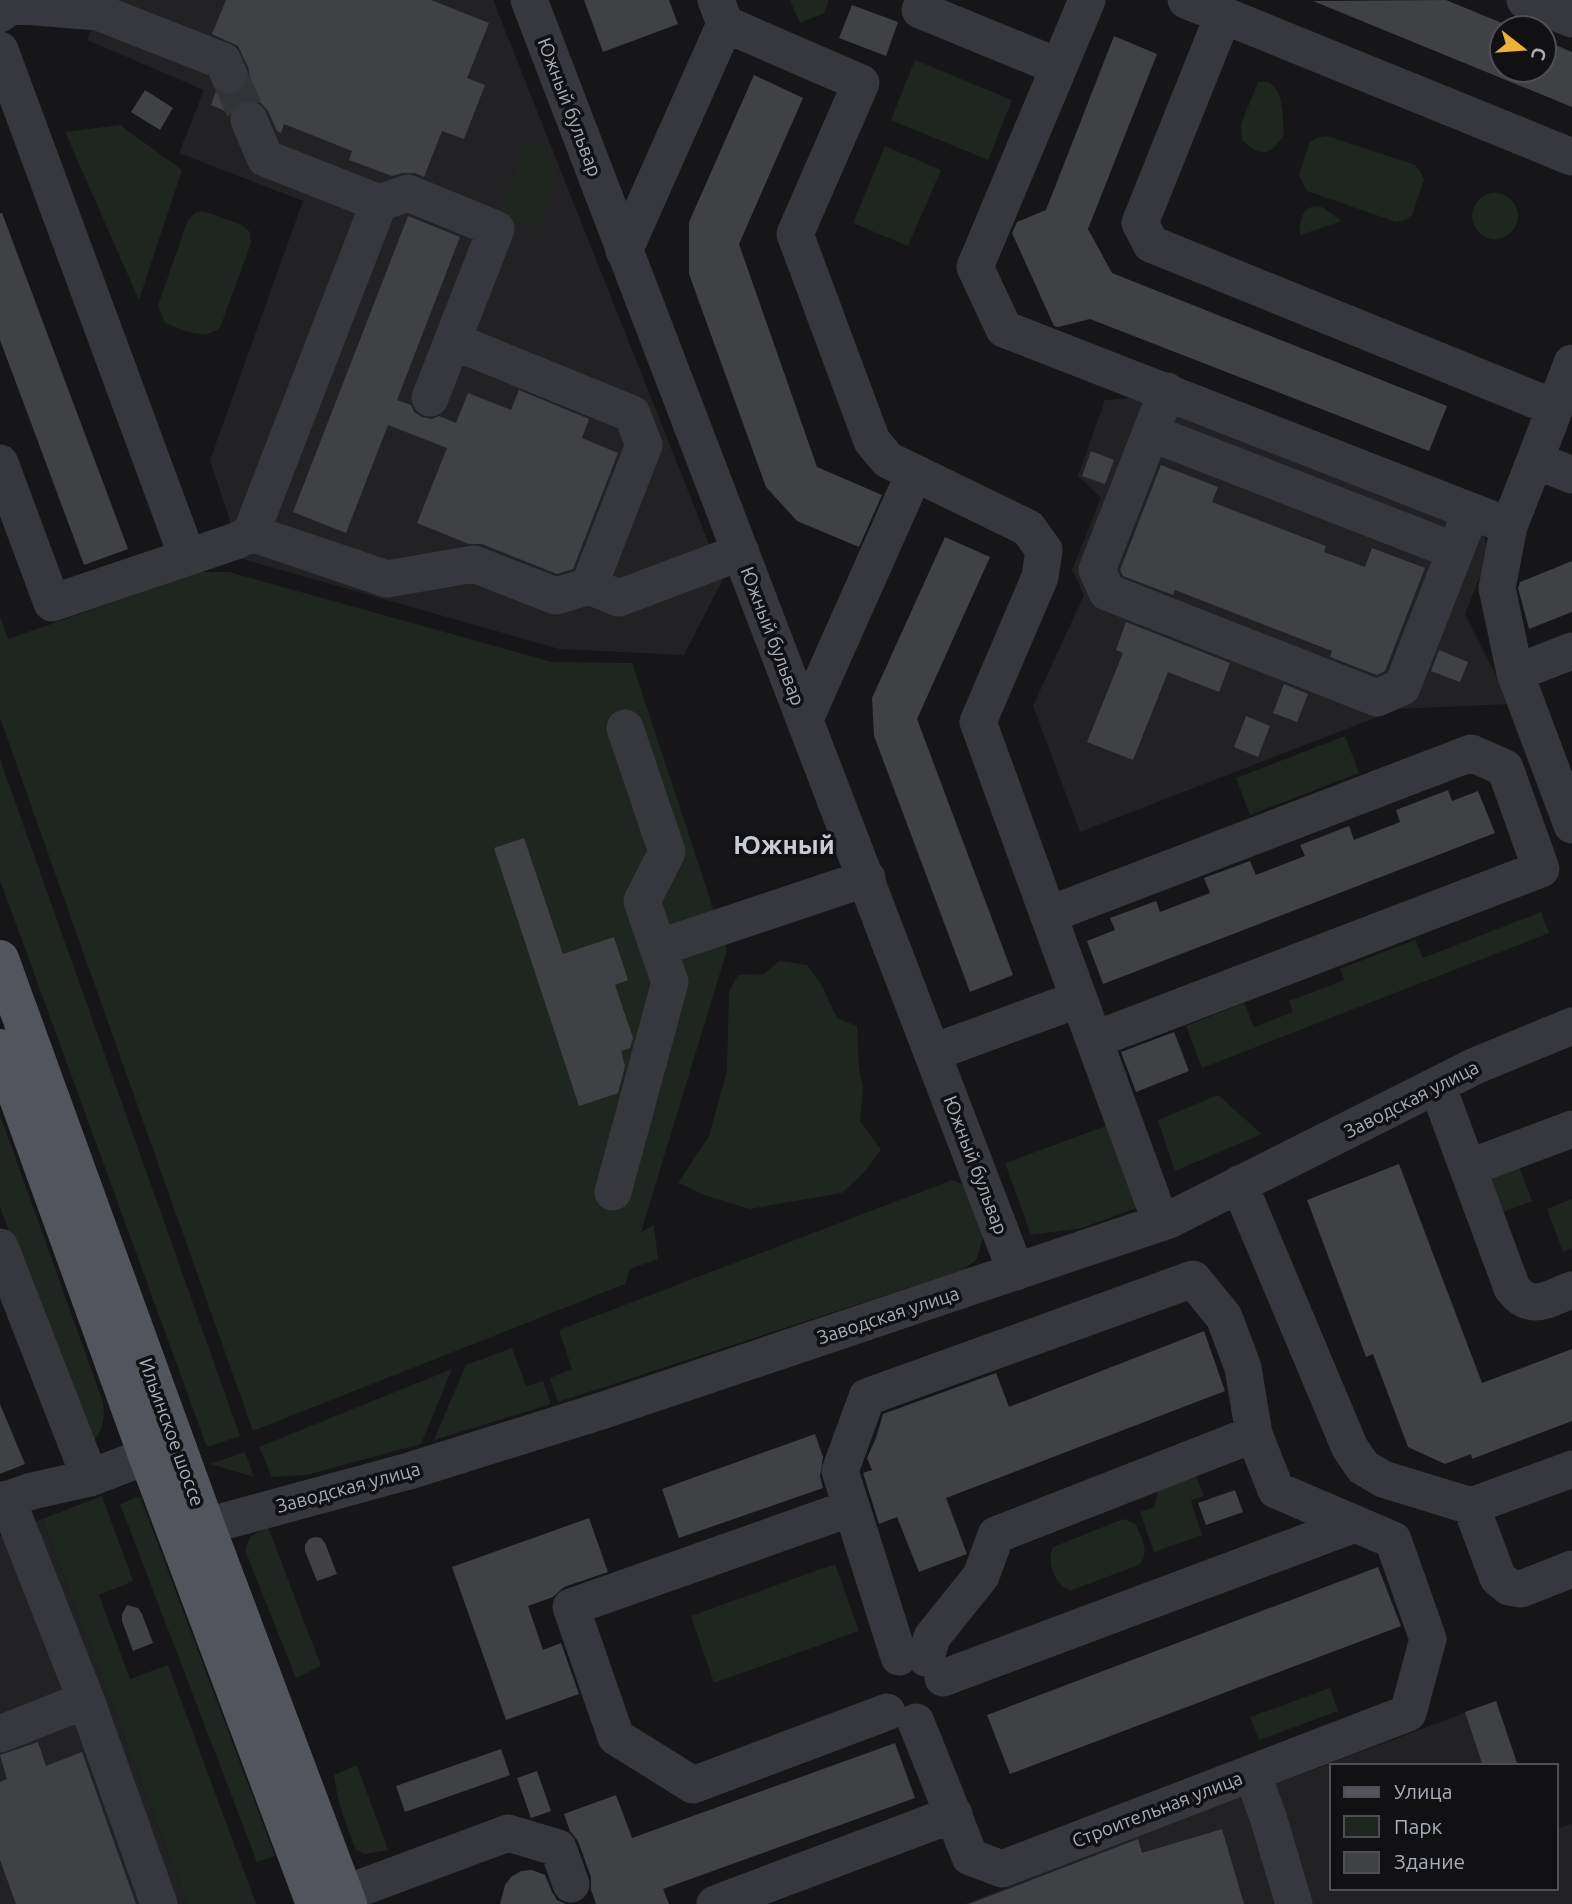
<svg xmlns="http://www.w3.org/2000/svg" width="1572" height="1904" viewBox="0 0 1572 1904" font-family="Ubuntu,sans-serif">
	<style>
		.built { fill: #222225 }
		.green { fill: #1e261f }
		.building { fill: #404145 }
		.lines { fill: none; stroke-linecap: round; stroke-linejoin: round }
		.minor-tunnel { stroke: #333438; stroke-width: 37; stroke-dasharray: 37 18; stroke-linecap: butt }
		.minor { stroke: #37383d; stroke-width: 37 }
		.major { stroke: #53555c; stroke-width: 38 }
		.labels { text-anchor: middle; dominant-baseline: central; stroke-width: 7; stroke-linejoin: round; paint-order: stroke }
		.street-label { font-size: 19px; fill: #a8adb8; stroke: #111113 }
		.district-label { font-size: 26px; font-weight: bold; fill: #c9ccd4; stroke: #111113 }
	</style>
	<rect width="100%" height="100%" fill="#161618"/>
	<path class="built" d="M103,0H493L723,579L684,655L559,649L243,559L210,460L303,201L179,153L204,90L87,40Z
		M1148,397L1480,523L1489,554L1465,614L1510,704L1398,709L1080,832L1033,706L1084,595L1072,570L1101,498L1078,476L1105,400Z
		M42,1519L187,1904H0V1536Z
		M1496,1701L1518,1766H1332V1888H1556V1829L1572,1824V1904H965L1137,1836Z"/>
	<path class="green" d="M790,0H829L824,13L800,23Z
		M915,60L1012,100L988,160L891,120Z
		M1258,82H1269C1285,95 1282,115 1284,134C1271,157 1260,157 1242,140L1241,124Z
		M120,125L182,170L139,300L65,132Z
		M1327,136L1415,165L1421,172L1424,180L1412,215L1405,220L1396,222L1307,191L1299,175L1310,142L1319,137Z
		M527,141L546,149L557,174L535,229L498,215Z
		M885,146L941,170L908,246L853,223Z
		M1472 216a23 23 0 1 1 46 0a23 23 0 1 1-46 0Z
		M1317,206L1324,208L1342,221L1300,235C1300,221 1301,207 1317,206Z
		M203,211L240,224L250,232L251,243L220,328C201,341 185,330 165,323L158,305L188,220L195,213Z
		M200,572H229L552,662L632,663L727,950L641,1232L654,1225L658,1259L630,1269L625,1284L253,1431L0,718V616L8,639Z
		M1345,736L1359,773L1250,815L1236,778Z
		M0,759L240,1436L207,1447L0,880Z
		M1541,912L1549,933L1202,1068L1186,1026L1244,1003L1254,1027L1293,1012L1289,1001L1344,980L1340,969L1415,940L1423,958Z
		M779,961L807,965L822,986L837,1018L857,1026L859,1068L863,1087L860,1121L881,1150L864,1172L842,1193L749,1209L705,1195L678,1183L709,1136L727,1071L729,992L738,975L764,974Z
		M1218,1095L1262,1134L1175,1171L1158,1120Z
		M0,1115L103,1402C106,1422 102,1434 87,1447L0,1207Z
		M1106,1126L1136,1208L1082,1228L1031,1235L1005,1163Z
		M1516,1158L1532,1201L1501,1213L1485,1170Z
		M952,1180L964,1185L983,1236L977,1259L963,1270L558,1402L550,1378L572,1369L559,1330Z
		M1572,1199V1248L1563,1252L1547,1209Z
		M512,1348L526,1386L543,1381L551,1404L434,1440L466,1365Z
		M452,1369L421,1444L306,1475L272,1477L259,1447Z
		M245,1452L254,1477L210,1464Z
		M1196,1475L1204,1496L1191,1501L1202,1535L1154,1552L1140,1512L1155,1507L1158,1488Z
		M102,1496L133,1581L99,1595L130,1679L168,1665L256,1904H187L42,1519Z
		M140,1496L275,1856L257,1862L120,1504Z
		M1123,1519L1136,1524C1141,1538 1151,1552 1139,1565L1072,1590C1055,1588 1046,1561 1053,1547Z
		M268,1527L321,1666L296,1678L245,1550L251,1536Z
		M835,1564L859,1631L714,1683L691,1616Z
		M1330,1688L1338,1711L1259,1740L1250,1717Z
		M357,1765L388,1850L365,1854L356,1850C346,1825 337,1802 334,1775Z"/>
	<path class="building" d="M226,0H431L489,23L467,78L485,85L464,139L442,131L424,177L415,173H402L392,176L349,160L352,151L284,124L281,133L277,131L268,111L261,103L252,99L240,101L233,107L230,113L211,105L216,91L226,96L237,94L245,88L250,78L248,67L238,46L212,34Z
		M584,0H669L678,24L603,52Z
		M1446,0L1502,23V70H1544V40L1572,52V107L1313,1Z
		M852,5L898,22L886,56L839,38Z
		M1114,36L1157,54L1088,229L1112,273L1447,406L1429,451L1090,319L1058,327L1054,326L1012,233L1017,222L1046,210Z
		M754,75L803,98L739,244L817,467L882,495L859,547L797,521L766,487L689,274V222Z
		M145,90L173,108L160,130L131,112Z
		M0,213H2L128,549L84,565L0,340Z
		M408,216L460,237L397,400L411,405L414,412L422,417L432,419L439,416L456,423L468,393L511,410L519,390L589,419L582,438L618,453L573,569L557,574L482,544H469L417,523L447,448L388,425L346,533L293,512Z
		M1091,451L1114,460L1105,484L1082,476Z
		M1161,465L1218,487L1212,502L1326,546L1324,552L1365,567L1372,548L1425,568L1385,671L1377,675L1330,657L1332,651L1175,590L1173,595L1123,576L1120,570Z
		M945,537L990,557L917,719L1013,975L970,992L874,736L872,698Z
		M1572,561V612L1529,629L1518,588L1520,582Z
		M1126,622L1230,663L1219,692L1168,672L1133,760L1087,742L1123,653L1116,650Z
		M1439,650L1468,662L1460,682L1431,671Z
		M1284,684L1308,694L1297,722L1273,713Z
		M1246,716L1270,726L1258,757L1234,747Z
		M1448,790L1452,801L1478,791L1495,833L1103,984L1087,941L1115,930L1110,918L1156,901L1160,912L1210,893L1204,878L1250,861L1256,875L1305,856L1300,845L1349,826L1354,840L1400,822L1396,810Z
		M524,838L563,954L614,937L628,980L615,985L633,1038L630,1048L621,1051L625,1066L618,1093L579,1106L494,848Z
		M1174,1032L1189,1071L1136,1092L1121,1052Z
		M1399,1164L1482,1383L1572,1349V1421L1472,1459L1471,1454L1445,1464L1408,1447L1373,1354L1366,1357L1307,1200Z
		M1204,1331L1225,1391L946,1498L967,1554L919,1572L897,1517L879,1524L863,1473L872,1470L867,1458L876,1438L883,1414L996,1373L1009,1407Z
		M0,1404L25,1464L0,1474Z
		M815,1434L823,1457L820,1476L823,1488L679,1538L662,1489Z
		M1235,1490L1243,1512L1206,1525L1198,1503Z
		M589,1518L608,1572L564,1587L553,1597L528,1606L543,1650L561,1643L579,1694L506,1720L452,1567Z
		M315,1537L321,1538L325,1543L337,1574L317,1581L305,1551V1545L309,1539Z
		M1378,1567L1401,1626L1010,1774L987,1715Z
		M127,1605L138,1608L142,1614L153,1643L133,1651L122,1621V1614Z
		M1496,1701L1518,1766H1483L1465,1712Z
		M38,1742L46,1766L82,1752L136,1904H16L0,1860V1782L7,1779L0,1755Z
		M895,1743L915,1798L663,1889L669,1904H596L591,1890V1877L578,1841L570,1831L564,1814L616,1795L632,1838Z
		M501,1749L510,1775L405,1812L396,1786Z
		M537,1771L551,1811L531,1818L517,1778Z
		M1222,1829L1244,1904H969L1138,1839L1142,1853Z
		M532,1870L545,1875L552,1892L557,1900L566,1904H500L505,1885L511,1877L521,1871Z"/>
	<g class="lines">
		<path class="minor-tunnel" d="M229,75L249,120"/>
		<path class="minor" d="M529,0L1016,1272
			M716,0L725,24L861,83L795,234L872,441L888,460L1028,528L1044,550L1040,577L978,722L1079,999
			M924,0L920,10L1059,67
			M1087,0L975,267L1004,329L1509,526L1497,588L1515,673
			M1186,0L1572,157
			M1525,0L1572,19
			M0,14L11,5L98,12L223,61L229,75
			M1223,16L1140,223L1151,244L1555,408
			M0,50L187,556
			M249,120L265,158L379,203
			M624,251L725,24
			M1167,391L1097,570L1107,592L1377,698L1402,687L1471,511
			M1151,433L1455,551
			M1535,460L1572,363
			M0,463L52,603L236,541L251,533L379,203L408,193L496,229L430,398
			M1509,526L1535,460L1572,475
			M251,533L387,579L474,564L556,596L589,586L644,445L632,414L453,341
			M589,586L619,598L741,552
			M1572,651L1515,673L1572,825
			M805,719L914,474
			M625,728L667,852L642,901L658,948
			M1048,915L1471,753L1505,768L1541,869L1094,1040
			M934,1052L1079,999L1161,1223
			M1437,1085L1512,1288C1531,1313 1547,1299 1572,1290
			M1468,1168L1572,1129
			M1239,1184L1350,1448L1363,1467L1383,1479L1471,1506L1572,1469
			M613,1192L670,982L658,948L867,878
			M0,1247L90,1478
			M0,1502L32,1491L90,1478L175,1445
			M1471,1506L1498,1578L1509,1587L1521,1589L1572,1569
			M851,1508L571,1607L616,1737L693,1785L887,1712
			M177,1534L409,1471L604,1410L1169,1220L1475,1066L1572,1026
			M899,1657L840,1471L867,1397L1193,1279L1224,1317L1243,1368L1254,1434L1276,1490L1393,1540L1428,1639L1408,1713L1002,1869L970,1857L916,1722
			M926,1658L932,1637L981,1576L996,1535L1254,1434
			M943,1678L1355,1524
			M86,1700L159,1904
			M0,1734L86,1700L7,1499
			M1252,1773L1268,1817L1294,1904
			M344,1894L508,1833L558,1848L571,1884
			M715,1904L954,1814"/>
		<path class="major" d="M0,959L206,1526L348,1904
			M0,1048L147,1455L315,1904"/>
	</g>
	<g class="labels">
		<g class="street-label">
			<text transform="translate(570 107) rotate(69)">Южный бульвар</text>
			<text transform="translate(773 636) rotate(69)">Южный бульвар</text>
			<text transform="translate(1411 1099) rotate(-27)">Заводская улица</text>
			<text transform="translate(976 1165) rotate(69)">Южный бульвар</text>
			<text transform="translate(888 1315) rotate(-18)">Заводская улица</text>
			<text transform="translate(172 1432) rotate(70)">Ильинское шоссе</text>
			<text transform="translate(348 1487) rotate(-15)">Заводская улица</text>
			<text transform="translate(1157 1809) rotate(-21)">Строительная улица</text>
		</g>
		<g class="district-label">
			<text x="784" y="844">Южный</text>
		</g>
	</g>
	<rect x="1330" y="1764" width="228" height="126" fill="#111113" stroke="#4d4f55" stroke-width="2"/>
	<rect x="1344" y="1787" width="35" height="10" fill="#53555c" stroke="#4d4f55" stroke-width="2"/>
	<text x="1394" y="1799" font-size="21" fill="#a8adb8">Улица</text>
	<rect x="1344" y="1816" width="35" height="21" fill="#1e261f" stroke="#4d4f55" stroke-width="2"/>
	<text x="1394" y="1834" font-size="21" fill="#a8adb8">Парк</text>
	<rect x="1344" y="1852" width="35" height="21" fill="#404145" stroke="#4d4f55" stroke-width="2"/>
	<text x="1394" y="1869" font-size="21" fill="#a8adb8">Здание</text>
	<g transform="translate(1523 49) rotate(107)"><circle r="33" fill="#111113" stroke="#4d4f55" stroke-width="2"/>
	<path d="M0-5L12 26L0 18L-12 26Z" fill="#f2b134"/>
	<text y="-10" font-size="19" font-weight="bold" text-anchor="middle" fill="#a8adb8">С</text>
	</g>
</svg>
